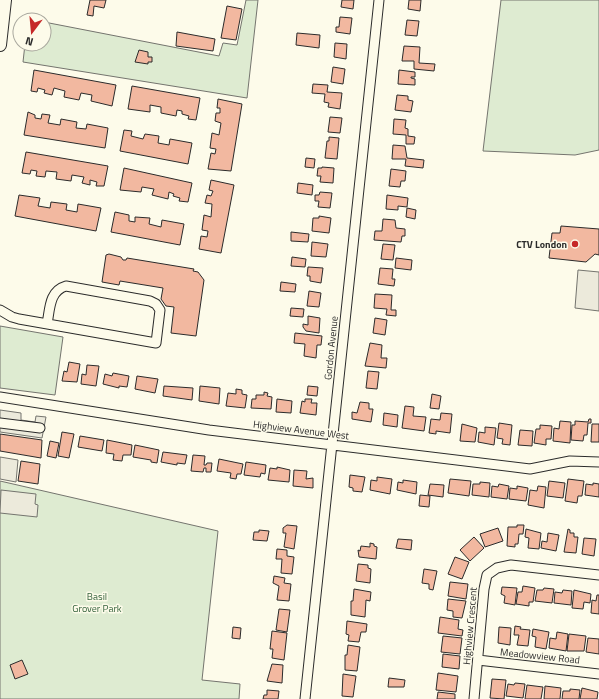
<svg xmlns="http://www.w3.org/2000/svg" width="599" height="699" viewBox="0 0 599 699" font-family="'Titillium Web',sans-serif">
	<style>
		.green { fill: #deebd1; stroke: #74746e }
		.parking { fill: #eceadb; stroke: #74746e }
		.building { fill: #f2b8a0; stroke: #2b2b2b }
		.lines { fill: none; stroke-linecap: round; stroke-linejoin: round }
		.minor-casing { stroke: #2b2b2b; stroke-width: 11 }
		.major-casing { stroke: #2b2b2b; stroke-width: 14 }
		.minor { stroke: #fdfbea; stroke-width: 9 }
		.major { stroke: #fdfbea; stroke-width: 12 }
		.poi-dot { fill: #c62828; stroke: #fdfbea; stroke-width: 1.5 }
		.labels { text-anchor: middle; dominant-baseline: central; stroke-width: 3; stroke-linejoin: round; paint-order: stroke }
		.poi-label { font-size: 10px; font-weight: bold; fill: #2b2b2b; stroke: #fdfbea; text-anchor: end }
		.street-label { font-size: 10px; fill: #2b2b2b; stroke: #fdfbea }
		.park-label { font-size: 10px; fill: #34623c; stroke: #fdfbea }
	</style>
	<rect width="100%" height="100%" fill="#fdfbea"/>
	<path class="green" d="M246,0H258L247,98L23,62L25,44H44V22L219,56L223,43L237,45Z
		M501,0H599V150L575,155L483,151Z
		M0,326L63,337L55,395L0,388Z
		M0,481L218,531L202,680L240,684L239,699H0Z"/>
	<path class="parking" d="M578,270L599,272V311L575,308Z
		M0,410L21,413V420L35,422L36,416L46,417L42,438L0,432Z
		M0,457L18,460L16,482L0,479Z
		M1,490L36,494L35,504L38,505L37,517L0,513Z"/>
	<path class="building" d="M90,0H106L104,8L94,6L93,16L87,15Z
		M342,0H354L353,9L341,7Z
		M409,0H421L420,11L408,9Z
		M227,6L242,9L236,40L221,38Z
		M340,17L352,18L350,34L336,32V27H339Z
		M407,20L419,21L417,36L405,35Z
		M177,32L215,39L213,51L176,46Z
		M297,33L320,35L319,48L296,45Z
		M335,43L347,44L346,59L334,57Z
		M404,46L420,47L419,63L435,64L434,71L414,69V61H402Z
		M139,50L148,52V57H152V62H148V64L135,62Z
		M333,67L345,69L343,84L331,82Z
		M34,70L116,85L112,106L91,101L92,95L81,93L79,100L64,97L65,91L54,88L52,95L44,93L45,90L38,88L37,92L31,91Z
		M399,70L415,72V77H411V78L415,79V85L398,84Z
		M313,84L328,85L327,92L342,93L340,109L328,107L329,103L324,102L325,94L312,93Z
		M132,86L200,98L196,120L188,119L189,116L182,114V111L177,110L176,116L161,113V107L150,105V112L128,109Z
		M397,95L408,96V100L413,101L411,112L395,110Z
		M218,99L242,104L231,171L208,169L211,153L215,154L216,149L210,148L212,133L219,135L221,123L215,121L216,113H220V108H217Z
		M28,112L35,115V118L41,119L42,114L50,115L48,123L60,125L61,119L77,122L76,128L86,129L87,124L108,128L105,148L24,135Z
		M330,117L342,118L340,133L328,132Z
		M394,119L406,120L405,128L408,129V136L415,137L414,144H406V135L393,134Z
		M124,130L132,131L131,136L143,139L145,134L159,136L158,143L169,145L170,139L192,143L188,164L120,151Z
		M329,137L339,138L337,159L325,158L327,141H329Z
		M393,145L405,146L407,158L424,160L423,168L405,166L406,159H392Z
		M26,152L108,166L104,186H96L97,182L90,180V185L82,183L84,177L72,175L71,181L56,179L57,172L46,171L45,177L36,176L37,171L31,170L30,174L22,173Z
		M306,158L315,159L314,168L305,167Z
		M322,167L334,168L333,183L320,182L321,176H317L318,168H322Z
		M124,168L192,183L188,202L179,201L180,198L173,196L174,194L169,192L168,199L152,195L154,189L142,187L141,192L120,190Z
		M391,169L406,171L405,181H401L400,187L389,186Z
		M211,180L234,185L221,253L199,249L201,236L207,237L208,231L202,230L204,215L211,217L212,204L205,203L207,195L211,196L213,191L209,190Z
		M298,183L313,185L312,195L297,193Z
		M320,192L332,193L330,208L318,207L319,201H315V195H319Z
		M19,195L40,198L38,206L50,208L51,202L67,204L66,210L77,212L78,204L101,208L96,231L15,216Z
		M387,195L408,198L407,207L398,206V210L386,209Z
		M407,208L416,210L415,219L406,217Z
		M115,212L129,215V221L135,222V217L150,218L149,224L161,227L162,220L184,224L180,245L111,232Z
		M319,216L331,218L329,233L312,231L313,218H319Z
		M383,219L395,220L396,228L405,229V236H402L401,242L374,240L375,231H382Z
		M561,226L599,229V255L595,254L586,262L549,258L552,233H560Z
		M291,232L309,234L308,242L291,241Z
		M312,242L328,244L326,257L311,256Z
		M383,244L395,245L393,260L381,259Z
		M109,254L121,257L123,260H126L127,258L194,269L193,271L198,272L204,280L196,336L171,333L174,307L166,306L161,299L163,288L120,281L119,285L102,282L106,255Z
		M292,257L306,259L305,267L291,266Z
		M396,258L412,260L411,270L395,268Z
		M308,267L323,268L321,283L310,281V276H307Z
		M380,268L393,269L392,279H395L394,286L378,284Z
		M281,282L296,284L295,292L280,291Z
		M309,291L321,293L319,307L307,306Z
		M375,294L392,295L391,310H396V316L386,315L387,309L374,308Z
		M291,308L304,309L303,317L290,316Z
		M308,316L320,318L319,333L306,331L303,327V324L308,325Z
		M375,318L387,320L385,335L373,333Z
		M295,333L322,336L321,345H317L316,358L304,356L305,344L294,343Z
		M370,343L382,345L381,358H387L386,368L365,366Z
		M69,362L80,364L77,382L62,381L64,371L67,372Z
		M87,365L99,366L96,386L81,384L82,374L86,375Z
		M368,371L379,372L377,389L366,388Z
		M113,373L129,376L127,387L119,386V388L103,384L105,374L112,376Z
		M137,376L158,379L155,393L135,389Z
		M164,386L193,388L192,400L163,396Z
		M200,386L220,388L219,404L199,401Z
		M308,386L318,387L317,396L307,395Z
		M236,389L242,390V394L247,395L245,408L226,406L228,393L236,394Z
		M264,392L268,393L267,396L272,397L271,409L251,408L252,399H256V395H264Z
		M432,394L441,396L439,409L430,408Z
		M277,399L292,401L291,413L276,412Z
		M305,399H312L311,403H317L316,415L300,413L302,401L305,402Z
		M360,402L369,403V409H373L371,422L352,419V412L357,413Z
		M405,406L414,407L413,416L426,417L424,431L402,428Z
		M384,413L398,415L397,427L383,425Z
		M441,413L452,414L450,433L436,431V434L429,433L431,419L440,420Z
		M589,419H591V423H588L587,435H584L583,441L571,440L572,425H575V421L588,422Z
		M560,421L571,422L570,443L553,441L554,428L559,429Z
		M499,423L512,425L510,445L502,444L503,439L497,438Z
		M462,424L477,428L475,442L460,441Z
		M592,424H599V442H591Z
		M540,425L552,426L551,439H546V445L534,443L536,429H540Z
		M485,427L496,428L494,445L478,442L479,432L485,433Z
		M520,430L533,431L532,446L518,445Z
		M62,432L74,434L69,458L58,456Z
		M0,434L42,440L41,458L0,451Z
		M80,436L104,440L102,451L78,447Z
		M107,440L132,445L131,455H123L122,461L113,460L114,454L106,453Z
		M50,441L59,443L56,458L47,456Z
		M135,445L159,450L157,463L151,462V460L133,457Z
		M163,452L187,455L185,464L177,463V465L161,462Z
		M193,455L205,456L204,465H206L207,463H212L211,472H206V468H204L203,472L191,471Z
		M219,459L243,464L241,474H237L236,479L230,478L231,473L217,471Z
		M21,461L40,464L38,484L18,481Z
		M246,462L266,465L265,474L261,473L260,477L244,475Z
		M277,467L290,470L289,482L268,480L270,468L277,469Z
		M294,470L307,471L306,479L313,478V488L293,486Z
		M350,475L365,477L362,492L353,491V488L349,487Z
		M377,477L392,479L390,494L370,490L371,480L377,481Z
		M450,479L471,481L469,496L448,493Z
		M568,479L584,481L582,496H578L577,503L565,501Z
		M403,480L417,482L416,494L397,490L398,482L403,483Z
		M549,481L565,483L563,498L547,496Z
		M480,482L490,483L489,497L472,495L473,484H480Z
		M593,483L599,484V497L585,495L586,484L593,485Z
		M430,484L444,485L443,497L428,495Z
		M499,484L509,486L507,499L491,497L492,486L498,487Z
		M517,486L528,488L526,501L509,499L510,488L517,489Z
		M538,486L546,487L544,508L528,505L530,490L537,491Z
		M420,495L430,496L429,507L419,506Z
		M287,525L297,526L294,549L284,547L286,533H283V528Z
		M517,525H524L523,534H519L518,544H515V547L507,546L508,527H517Z
		M498,528L503,541L485,547L480,534Z
		M526,529L541,533L539,549L528,548L529,538L525,537Z
		M568,529L570,530V533H574V537H578L576,553L564,552Z
		M259,530L269,531L267,541L253,540L254,532H259Z
		M548,533L559,535L556,551L541,548L542,541L547,542Z
		M474,537L484,548L470,561L460,550Z
		M584,538L596,539L594,556L582,554Z
		M398,539L412,540L411,550L396,548Z
		M370,543L374,544V546L377,547L376,559L359,557L358,550L360,551L361,546L370,547Z
		M277,549L287,550V556L294,557L292,574L281,573L282,559H276Z
		M455,557L469,562L462,579L448,574Z
		M358,564L368,565V568L371,569L370,583L356,581Z
		M424,569L437,571L433,590L429,589V584L422,583Z
		M274,576L285,578L284,583L291,584L289,601L277,600L279,586L273,583Z
		M450,582L468,584L466,599L448,596Z
		M523,586L535,588L533,602H529V606L516,604L518,592H522Z
		M502,587L517,588L515,605L504,603L505,596L501,594Z
		M544,588L554,589L552,603L535,601L537,590H543Z
		M354,589L371,592L370,601L366,600L365,617L351,615V601H353Z
		M563,590L572,591L571,605L554,603L555,592L562,593Z
		M574,590L591,594L590,603L584,602L583,609L572,608Z
		M597,595H599V614L591,613L592,600L596,601Z
		M448,599L466,601L462,618L453,617V611L447,610Z
		M279,609L290,610L287,632L276,630Z
		M440,617L459,620L458,629L463,630L462,636L438,633Z
		M347,621L367,624L366,632H361L359,642L348,641L349,635L346,634Z
		M515,626L521,627L520,629L530,630L528,646L517,645L519,635H514Z
		M233,627L241,628L240,639L232,638Z
		M499,627L511,628L510,645L498,643Z
		M533,629L549,632L546,649L535,647L536,637L532,636Z
		M272,631L287,633L284,660L272,658L273,649H270Z
		M557,632L568,634L566,651L549,648L550,638L556,639Z
		M569,634L586,636L584,651H567Z
		M443,636L462,638L460,654L441,652Z
		M588,638L599,639V654L586,652Z
		M348,645L360,647L357,671L345,670V655H347Z
		M443,654L460,656L459,669L442,667Z
		M22,660L28,674L15,679L10,665Z
		M272,664L283,665L282,683L267,681Z
		M438,673L458,676L456,692L436,690Z
		M343,674L356,676L353,697L342,696Z
		M389,678L405,680L404,687H388Z
		M492,679L506,680L504,699L490,698Z
		M515,683L525,684L523,698L506,696L508,684L514,685Z
		M527,685L543,687L541,699H525Z
		M545,686L561,688L560,699H544Z
		M582,688L598,692L597,699H580Z
		M570,689L580,690L579,699H562L563,691H570Z
		M267,690L279,691L278,699H263L264,695H267Z
		M438,692L455,694V699H437Z"/>
	<g class="lines">
		<g class="minor-casing">
			<path id="minor" d="M0,310L12,317L19,319L156,343L160,310L156,304L150,301L66,286C49,291 50,309 47,324
				M0,397L209,430L530,469L570,461L599,462
				M0,423L40,428
				M478,660L599,674
				M305,699L379,0
				M474,699L484,589L487,575L497,568L511,565L599,575"/>
		</g>
		<g class="major-casing">
			<path id="major" d="M0,45L5,0"/>
		</g>
		<use href="#minor" class="minor"/>
		<use href="#major" class="major"/>
	</g>
	<circle class="poi-dot" cx="575" cy="244" r="4"/>
	<g class="labels">
		<g class="poi-label">
			<text x="567" y="244">CTV London</text>
		</g>
		<g class="street-label">
			<text transform="translate(331 348) rotate(-84)">Gordon Avenue</text>
			<text transform="translate(301 430) rotate(7)">Highview Avenue West</text>
			<text transform="translate(470 626) rotate(-85)">Highview Crescent</text>
			<text transform="translate(540 656) rotate(6)">Meadowview Road</text>
		</g>
		<g class="park-label">
			<text x="97" y="596">Basil<tspan x="97" dy="12">Grover Park</tspan></text>
		</g>
	</g>
	<g transform="translate(32 32) rotate(196)"><circle r="19" fill="#fdfbea" stroke="#a9a89e"/>
	<path d="M0-3L7 15L0 10L-7 15Z" fill="#c62828"/>
	<text y="-6" font-size="11" font-weight="bold" text-anchor="middle" fill="#2b2b2b">N</text>
	</g>
</svg>
